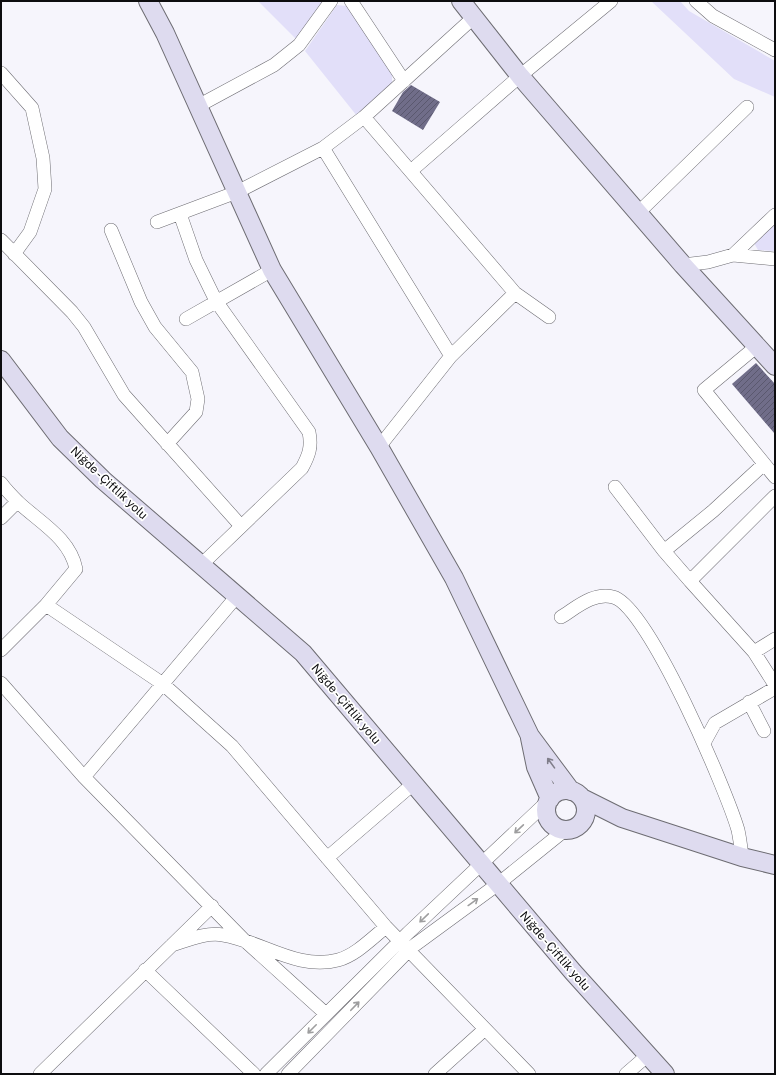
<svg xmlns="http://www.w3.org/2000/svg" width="776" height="1075" viewBox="0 0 776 1075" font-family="'Public Sans',sans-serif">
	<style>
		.park { fill: #e2dff9 }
		.building { fill: url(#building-hatch) }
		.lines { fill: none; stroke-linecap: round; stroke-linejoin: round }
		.street-casing { stroke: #6d6c72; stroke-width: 14 }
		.secondary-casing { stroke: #6d6c72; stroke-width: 20 }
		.street { stroke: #fff; stroke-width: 13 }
		.secondary { stroke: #dedbef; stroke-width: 18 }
		.oneway { stroke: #807e8a }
		.oneway2 { stroke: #9e9e9f }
		.labels { text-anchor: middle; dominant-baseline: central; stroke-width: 3.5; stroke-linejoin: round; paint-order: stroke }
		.street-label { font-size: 12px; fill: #0d0d0f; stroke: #fff }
	</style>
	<defs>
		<pattern id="building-hatch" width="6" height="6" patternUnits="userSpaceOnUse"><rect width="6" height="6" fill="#706d89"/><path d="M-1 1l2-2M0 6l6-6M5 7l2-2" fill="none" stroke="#5a586e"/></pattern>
	</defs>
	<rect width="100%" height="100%" fill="#f6f5fc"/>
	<path class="park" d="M258,1H323L296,39Z
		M651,1H680L689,11L775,61V97L734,79Z
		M337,5L347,6L392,74V83L357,116L305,51Z
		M775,223V251L758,250L754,243Z"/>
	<path class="building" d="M411,85L440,102L423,130L392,111L403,92Z
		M756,363L775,384V434L732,384Z"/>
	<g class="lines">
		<g class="street-casing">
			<path id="street" d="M351,1L404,81
				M696,1L713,16L775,50
				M473,18L364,117L515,293
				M1,73L32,108L43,158L45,189L30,232L14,254
				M198,106L274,65L299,45L331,1
				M323,148L451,356
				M412,170L520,76L611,1
				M639,212L747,107
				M180,214L196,260L216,301L309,432C312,447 309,455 302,468L201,565
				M157,222L237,192L323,148L364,117
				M111,230L141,302L155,327L192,372L198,399L196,412L167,444
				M1,240L72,312L84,327L124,395L241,526
				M733,255L775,215
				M683,265L708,262L733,255L775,259
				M186,319L272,270
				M757,346L704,390L775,477
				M379,447L451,356L515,293L549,317
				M1,483C6,490 12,496 18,502C39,522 70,538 76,569L46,605L1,650
				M615,487L664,551L690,581
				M775,496L690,581L754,652L775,685
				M1,518L17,502
				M664,551L713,511L764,464
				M46,605L163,684L232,746L386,927L529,1074
				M561,617C576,608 593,592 613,597C648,605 727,792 738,830C740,839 741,848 742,857
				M754,652L775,639
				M1,683L84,777L243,939L326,1014
				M749,702L764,731
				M704,743L715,723L775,688
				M84,777L237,596
				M327,858L413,784
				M172,945C188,940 206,932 223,935C261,941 298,971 338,960C356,955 371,939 386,927
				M145,970L254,1074
				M40,1074L212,906
				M266,1074L408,933L547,802
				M288,1074L412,947L498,884L565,830
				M435,1074L485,1029
				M626,1074L648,1055"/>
		</g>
		<g class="secondary-casing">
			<path id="secondary" d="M148,1L165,33L272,270L379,447L454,578L530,736L571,791
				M461,1L520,76L683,265L775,366
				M1,360L60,438L103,480L303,653L573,972L665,1074
				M530,738L536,767L550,799
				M546 810a20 20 0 1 1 40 0a20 20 0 1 1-40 0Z
				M582,798L622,818L742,857L775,865"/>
		</g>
		<use href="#street" class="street"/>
		<use href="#secondary" class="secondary"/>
	</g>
	<defs><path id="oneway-shaft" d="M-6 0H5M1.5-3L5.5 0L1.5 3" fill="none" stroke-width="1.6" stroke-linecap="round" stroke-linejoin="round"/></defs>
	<use class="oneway" href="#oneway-shaft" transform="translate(551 763) rotate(-126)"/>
	<g class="oneway2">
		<use href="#oneway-shaft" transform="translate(519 829) rotate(137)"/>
		<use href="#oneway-shaft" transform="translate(473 902) rotate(-36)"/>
		<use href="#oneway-shaft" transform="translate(424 918) rotate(136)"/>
		<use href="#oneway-shaft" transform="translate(355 1006) rotate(-46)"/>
		<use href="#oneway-shaft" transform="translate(312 1029) rotate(135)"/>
	</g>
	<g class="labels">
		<g class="street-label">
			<text transform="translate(109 483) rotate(43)">Niğde - Çiftlik yolu</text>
			<text transform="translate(346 704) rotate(50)">Niğde - Çiftlik yolu</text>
			<text transform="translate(555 951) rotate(49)">Niğde - Çiftlik yolu</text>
		</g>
	</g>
	<rect width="776" height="1075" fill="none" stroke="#0d0d0f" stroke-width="4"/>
</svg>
